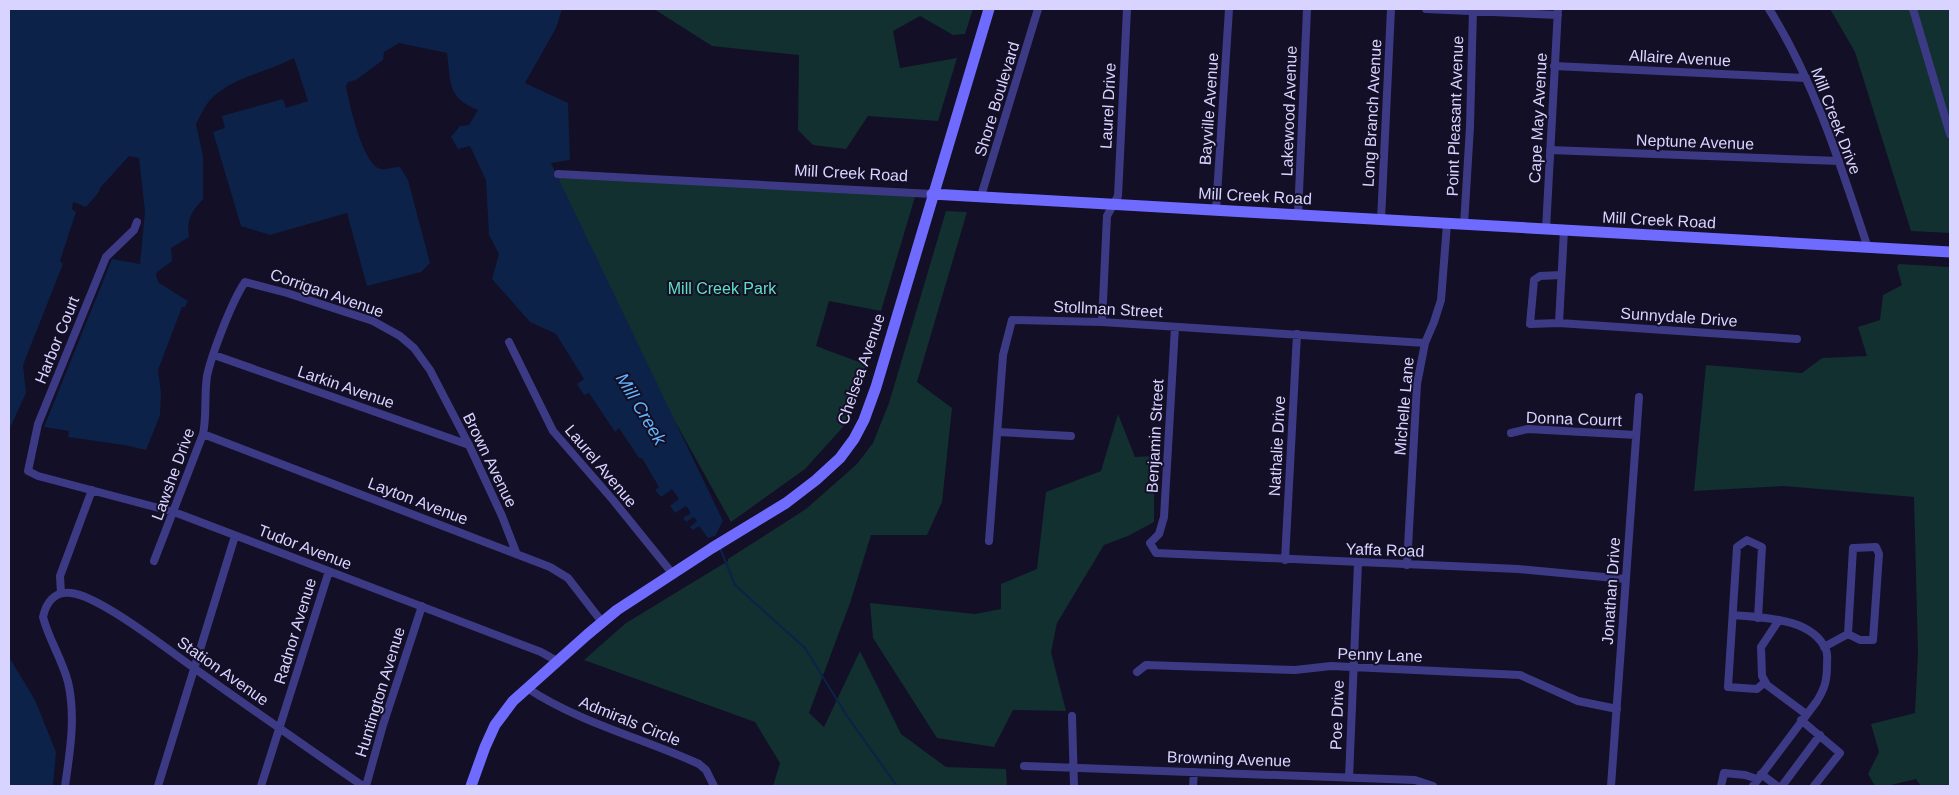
<svg xmlns="http://www.w3.org/2000/svg" width="1959" height="795" viewBox="0 0 1959 795" font-family="Arial,sans-serif">
	<style>
		.green { fill: #12302f }
		.water { fill: #0c2248 }
		.lines { fill: none; stroke-linecap: round; stroke-linejoin: round }
		.stream { stroke: #0c2248; stroke-width: 2 }
		.street { stroke: #3d3a85; stroke-width: 8 }
		.secondary { stroke: #6f6bff; stroke-width: 11 }
		.labels { text-anchor: middle; dominant-baseline: central; stroke-width: 4; stroke-linejoin: round; paint-order: stroke }
		.street-label { font-size: 16px; fill: #d9d4ff; stroke: #130f26 }
		.park-label { font-size: 16px; fill: #5fe0c0; stroke: #130f26 }
		.water-label { font-size: 18px; font-style: italic; fill: #62b6ff; stroke: #130f26 }
	</style>
	<rect width="100%" height="100%" fill="#130f26"/>
	<path class="green" d="M654,9H973L965,34L953,35L920,16L893,31L900,68L957,58L938,121L868,116L846,149L813,145L798,130L799,55L712,46Z
		M1830,9H1950V233L1911,231L1855,52Z
		M551,172L917,190L881,311L829,301L816,346L867,365L843,427L805,469L731,522L583,256Z
		M946,211L967,212L917,382L952,408L942,502L927,535H871L850,603L809,713L824,727L860,651L901,734L946,767L1006,769L1007,786H773L780,763L755,722L584,660L626,623L728,561V559L806,509L857,464L873,443L889,403Z
		M1899,264L1950,267V786H1921L1916,779L1887,786H1875L1868,774L1879,752L1871,724L1915,713L1918,653L1914,497L1784,486L1694,491L1706,365L1802,373L1822,358L1867,356L1858,327L1880,320L1883,295L1902,285L1897,267Z
		M1118,414L1135,457L1154,456V522L1128,536L1104,545L1057,623L1051,652L1066,711L1013,710L994,747L937,738L873,638L870,603L975,614L1001,609V584L1037,569L1046,492L1101,471Z"/>
	<path class="water" d="M9,9H562L556,28L525,83L568,103L570,160L551,163L723,521L715,536L708,538L699,526L693,530L690,527L697,521L694,517L686,522L683,518L691,513L686,506L675,513L670,506L679,499L672,489L661,497L655,490L659,487L642,458H639L619,428L615,432L589,393L584,395L577,384L584,379L556,334L530,322L492,279L499,254L489,235L486,180L470,146L458,149L451,137L460,126L469,125L478,110C447,98 451,83 447,53L399,43L384,52L383,60L356,80L348,82L346,86C349,103 363,166 381,169C386,170 394,167 400,167L408,180L430,263L421,272L367,286L347,213L270,235L241,226L213,132L225,128L222,116L283,99L286,108L308,101L294,58C268,72 235,76 213,97C205,104 201,115 196,124L203,156V199C192,211 186,220 189,237L171,248L172,261L157,272L156,276L159,283L188,301L185,307H182L158,370L161,393L160,415L146,450L124,445L68,437L69,431L44,427L112,259L140,264L145,211L139,158L129,156L100,188L99,192L86,207L73,202L72,209L76,212L60,261L63,264L23,365L26,393L9,430Z
		M9,657L35,700L56,752L53,786H9Z"/>
	<g class="lines">
		<path class="stream" d="M720,548L735,585L805,648L847,716L897,786"/>
		<path class="street" d="M1426,9L1558,15
			M1769,9C1815,82 1841,167 1868,248
			M1913,9L1950,134
			M1554,66L1806,78
			M1550,150L1839,161
			M558,174L932,194
			M981,196L1038,9
			M1216,210L1229,9
			M1298,215L1307,9
			M1381,220L1391,9
			M137,222L134,230L106,257L38,424L28,471L38,476L174,512L541,652L557,661
			M1464,225L1470,127L1473,9
			M1546,229L1558,9
			M1561,275L1540,276L1534,280L1530,324L1559,323L1797,339
			M1102,322L1107,216L1118,196L1127,9
			M1559,323L1564,230
			M1175,327L1164,517L1159,534L1150,543L1156,553L1518,569L1625,579
			M509,342L553,431L613,500L672,573
			M214,355L469,445
			M998,432L1071,436
			M1511,433L1528,429L1636,435
			M203,434L550,567L568,578L602,622
			M989,541L1003,355L1012,320L1102,322L1425,343
			M1285,560L1297,334
			M154,561L203,434C207,415 204,396 207,376C212,353 232,301 245,282L287,293L373,321L400,336L414,348L430,370L469,445L502,516L516,552
			M1407,565L1417,384L1425,343L1434,322L1441,300L1447,224
			M61,593L60,576L92,490
			M1733,615C1762,618 1812,617 1826,650C1828,654 1827,660 1827,665C1827,680 1825,688 1817,701L1753,786
			M1758,618L1762,547L1747,540L1737,547L1728,687L1757,689L1765,682
			M1779,620L1761,647L1762,676L1767,685L1806,714
			M1824,647L1848,634L1853,548L1876,547L1879,554L1873,640H1860L1848,634
			M1137,672L1146,665L1295,670L1331,666L1520,675L1578,701L1617,709
			M527,688C580,723 642,738 699,764L706,770L714,786
			M1072,716L1074,786
			M1801,720L1840,753L1814,786
			M1024,766L1415,780L1433,786
			M1761,774L1777,786
			M1349,778L1358,563
			M65,786C70,752 76,716 68,682C62,659 49,640 43,617C46,603 54,591 71,593C100,596 168,650 194,668C250,708 306,747 363,786
			M158,786L235,536
			M261,786L329,571
			M366,786L383,725L422,606
			M1193,786L1194,772
			M1611,786L1639,397
			M1721,786L1724,773L1745,775L1757,779
			M1782,786L1820,735"/>
		<path class="secondary" d="M932,194L1950,252
			M471,786L485,747L495,725L513,701L588,634L617,610L712,548L786,503L816,480L840,458L854,439L864,420L876,387L989,9"/>
	</g>
	<g class="labels">
		<g class="street-label">
			<text transform="translate(1680 58) rotate(3)">Allaire Avenue</text>
			<text transform="translate(997 99) rotate(-73)">Shore Boulevard</text>
			<text transform="translate(1108 106) rotate(-87)">Laurel Drive</text>
			<text transform="translate(1209 109) rotate(-86)">Bayville Avenue</text>
			<text transform="translate(1289 111) rotate(-88)">Lakewood Avenue</text>
			<text transform="translate(1372 113) rotate(-87)">Long Branch Avenue</text>
			<text transform="translate(1455 116) rotate(-88)">Point Pleasant Avenue</text>
			<text transform="translate(1538 118) rotate(-87)">Cape May Avenue</text>
			<text transform="translate(1836 121) rotate(69)">Mill Creek Drive</text>
			<text transform="translate(1695 142) rotate(2)">Neptune Avenue</text>
			<text transform="translate(851 173) rotate(3)">Mill Creek Road</text>
			<text transform="translate(1255 196) rotate(3)">Mill Creek Road</text>
			<text transform="translate(1659 220) rotate(3)">Mill Creek Road</text>
			<text transform="translate(327 293) rotate(19)">Corrigan Avenue</text>
			<text transform="translate(1108 309) rotate(3)">Stollman Street</text>
			<text transform="translate(1679 317) rotate(4)">Sunnydale Drive</text>
			<text transform="translate(57 340) rotate(-68)">Harbor Court</text>
			<text transform="translate(861 369) rotate(-71)">Chelsea Avenue</text>
			<text transform="translate(346 387) rotate(19)">Larkin Avenue</text>
			<text transform="translate(1404 406) rotate(-85)">Michelle Lane</text>
			<text transform="translate(1574 419) rotate(2)">Donna Courrt</text>
			<text transform="translate(1155 436) rotate(-87)">Benjamin Street</text>
			<text transform="translate(1277 446) rotate(-87)">Nathalie Drive</text>
			<text transform="translate(490 460) rotate(64)">Brown Avenue</text>
			<text transform="translate(601 466) rotate(50)">Laurel Avenue</text>
			<text transform="translate(173 474) rotate(-70)">Lawshe Drive</text>
			<text transform="translate(418 501) rotate(21)">Layton Avenue</text>
			<text transform="translate(305 547) rotate(21)">Tudor Avenue</text>
			<text transform="translate(1385 550) rotate(2)">Yaffa Road</text>
			<text transform="translate(1611 591) rotate(-86)">Jonathan Drive</text>
			<text transform="translate(295 631) rotate(-73)">Radnor Avenue</text>
			<text transform="translate(1380 655) rotate(2)">Penny Lane</text>
			<text transform="translate(223 671) rotate(35)">Station Avenue</text>
			<text transform="translate(380 692) rotate(-73)">Huntington Avenue</text>
			<text transform="translate(1337 715) rotate(-88)">Poe Drive</text>
			<text transform="translate(630 721) rotate(22)">Admirals Circle</text>
			<text transform="translate(1229 759) rotate(2)">Browning Avenue</text>
		</g>
		<g class="park-label">
			<text x="722" y="288">Mill Creek Park</text>
		</g>
		<g class="water-label">
			<text transform="translate(641 409) rotate(59)">Mill Creek</text>
		</g>
	</g>
	<rect width="1959" height="795" fill="none" stroke="#d9d4ff" stroke-width="20"/>
</svg>
